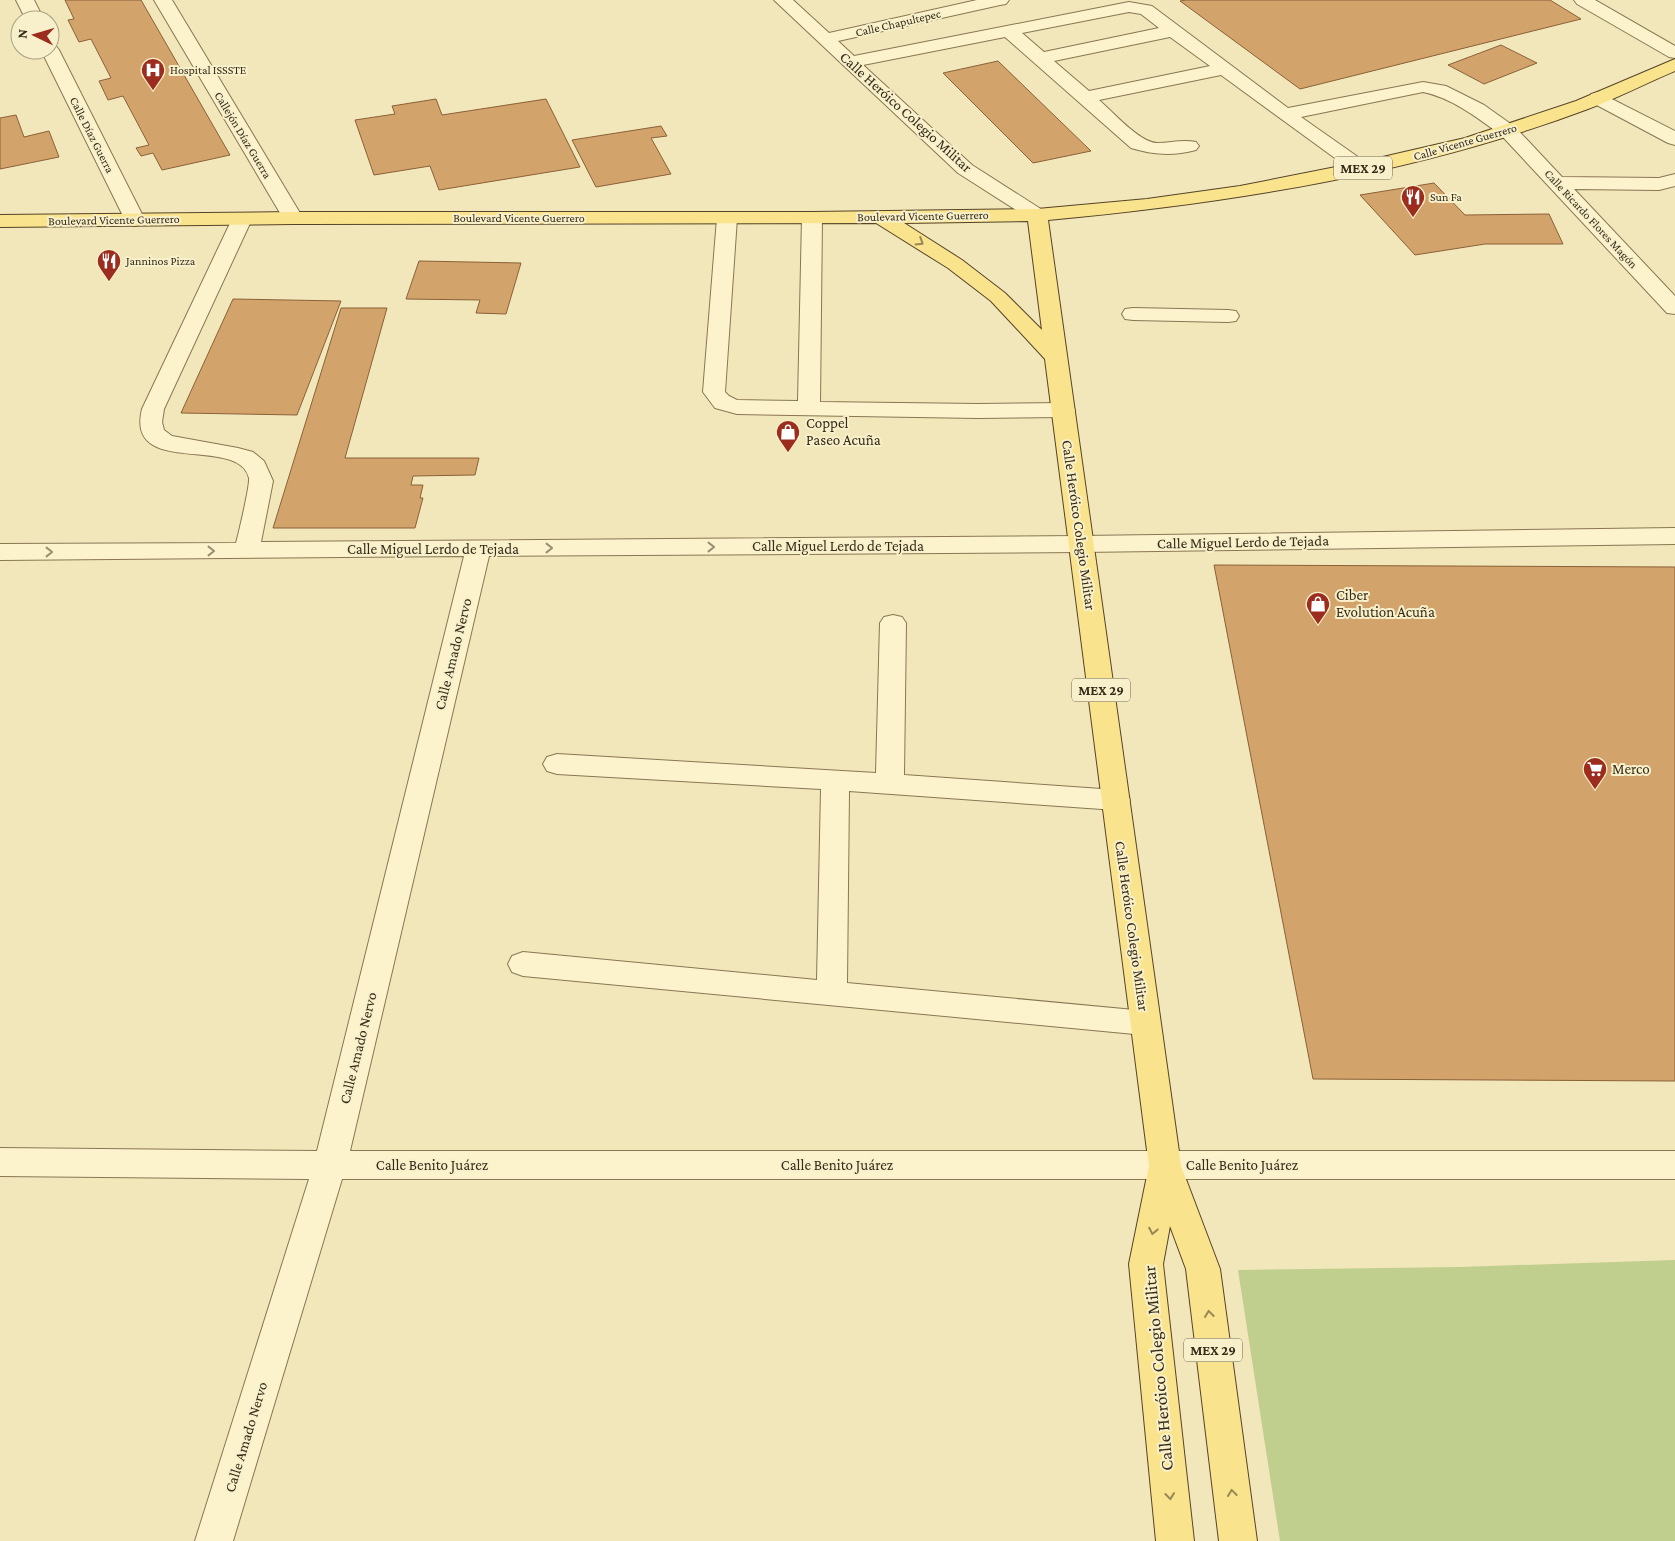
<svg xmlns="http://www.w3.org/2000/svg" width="1675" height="1541" viewBox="0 0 1675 1541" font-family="'Crimson Pro',serif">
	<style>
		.green { fill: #c0cf8e }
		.building { fill: #d3a36c; stroke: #8a6137 }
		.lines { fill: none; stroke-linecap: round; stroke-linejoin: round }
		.minor-casing { stroke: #897653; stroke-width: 2 }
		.major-casing { stroke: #564328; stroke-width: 2 }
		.minor { fill: #fcf3cd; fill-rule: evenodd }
		.major { fill: #f9e48d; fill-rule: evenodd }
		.oneway { stroke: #988853 }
		.oneway2 { stroke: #998f73 }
		.labels { text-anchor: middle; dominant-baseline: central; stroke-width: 4; stroke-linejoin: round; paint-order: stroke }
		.far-street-label { font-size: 12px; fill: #362b19; stroke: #f8f0ca }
		.far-poi-label { font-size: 12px; fill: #362b19; stroke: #f8f0ca; text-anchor: start }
		.shield { fill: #f8f0ca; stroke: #70664e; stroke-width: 1 }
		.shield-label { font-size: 14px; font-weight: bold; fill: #362b19 }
		.street-label { font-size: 15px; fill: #362b19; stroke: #f8f0ca }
		.poi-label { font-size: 15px; fill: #362b19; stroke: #f8f0ca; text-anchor: start }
		.near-street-label { font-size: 18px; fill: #362b19; stroke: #f8f0ca }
	</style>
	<rect width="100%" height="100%" fill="#f1e7ba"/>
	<path class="green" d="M1675,1260V1541H1280L1238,1270L1459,1267Z"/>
	<path class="building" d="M65,0H141L230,155L162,170L153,153L141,156L136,148L149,145L123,96L108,100L99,81L111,78L91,39L79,42L68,20L74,19Z
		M1186,0H1550L1581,19L1300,89L1180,1Z
		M1501,45L1537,63L1484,84L1448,65Z
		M998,61L1091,151L1033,163L943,73Z
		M436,99L442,115L546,99L580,167L439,190L430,166L374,175L355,120L395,114L392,106Z
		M16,115L24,137L49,131L59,157L0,169V118Z
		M661,126L667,136L651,138L671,174L596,187L572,140Z
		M1434,183L1465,215L1549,214L1563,244H1485L1415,255L1360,195Z
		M419,261L521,263L506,314L476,313L480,300L406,299Z
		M233,299L341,301L297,415L181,413Z
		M341,308H387L345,458H479L475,475L413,476L411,485H423L420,498H423L415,528H273Z
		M1214,565L1675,567V1081L1313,1079Z"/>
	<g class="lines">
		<g class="minor-casing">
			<path id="minor" d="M16,0H34L44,20H26Z
				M154,0H172L303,218L300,222L293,224L286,222L283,218Z
				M774,0H793L829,33L977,0H1009L1006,4L1000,5L838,41L854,56L1129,2L1152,6L1288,108L1423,82L1446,86L1484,105L1515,127L1562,177L1659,178L1675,174V186L1659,190L1574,189L1675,296V314L1667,313L1501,135C1478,118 1452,98 1423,92L1301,117L1368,164L1371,168L1368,172L1361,174L1354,172L1221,75L1099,100C1112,111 1140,143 1157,143C1170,143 1183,139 1196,142L1199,146L1196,150C1173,156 1154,155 1131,148L1005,37L863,65L972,165L1044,211L1047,215L1044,219L1037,221L1030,219L958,173ZM1129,12L1141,14L1159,28L1044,52L1022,33ZM1170,37L1210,66L1089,91L1054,61Z
				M1574,0H1595L1675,46V58L1669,57L1577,4Z
				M50,45L56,46L59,50L145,220L142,224L135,226L128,224L125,220L41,50H50Z
				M1598,92L1675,131V145L1668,143L1591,102L1589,98L1591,94Z
				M727,212L734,214L737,218L725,392L729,396L737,400L798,401L802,218L805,214L812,212L819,214L822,218L820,402L978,404L1064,403L1072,405L1075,410L1072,415L1064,417L978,418L737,414L715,408L703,392L717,218L720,214Z
				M242,213L249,215L252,219L164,409L162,422L164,430L172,436L238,448L253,452L264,461L273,481L261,542L1081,536L1675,528V544L1081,552L489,556L350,1151H1675V1179H342L233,1541H195L309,1179L0,1176V1148L317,1151L464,556L0,560V544L236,543C239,532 250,485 249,478C239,434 125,479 142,409L232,219L235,215Z
				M1133,308L1228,310L1236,311L1239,316L1236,321L1228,322L1133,320L1125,319L1122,314L1125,309Z
				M893,615L902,617L906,623L904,775L1116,790L1126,793L1130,800L1126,807L1116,810L849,791L847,983L1145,1011L1156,1014L1160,1023L1156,1032L1145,1035L523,976L512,972L508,964L512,956L523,952L817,980L821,789L557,774L547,771L543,764L547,757L557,754L876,773L880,623L884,617Z"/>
		</g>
		<g class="major-casing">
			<path id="major" d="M1675,59V71C1646,83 1618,98 1588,109C1415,174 1231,203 1048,220L1181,1166L1220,1269L1257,1541H1219L1186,1269L1170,1226L1163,1264L1194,1541H1156L1129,1264L1149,1166L1045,359L991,301L948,268L876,223L293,224L0,227V215L293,212H812L1037,209L1147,199L1240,186L1361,162L1465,138L1576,101ZM1028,221L1042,330L1005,293L962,260L904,223Z"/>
		</g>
		<use href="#minor" class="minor"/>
		<use href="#major" class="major"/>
	</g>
	<defs><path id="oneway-chevron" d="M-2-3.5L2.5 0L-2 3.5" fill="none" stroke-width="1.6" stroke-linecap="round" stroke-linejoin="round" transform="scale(1.25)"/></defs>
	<g class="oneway">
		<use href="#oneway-chevron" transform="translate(920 242) rotate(32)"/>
		<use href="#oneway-chevron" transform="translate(1153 1231) rotate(101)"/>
		<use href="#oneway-chevron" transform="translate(1209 1314) rotate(-97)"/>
		<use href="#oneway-chevron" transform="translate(1232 1493) rotate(-97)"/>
		<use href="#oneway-chevron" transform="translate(1170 1496) rotate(84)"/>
	</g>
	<g class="oneway2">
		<use href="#oneway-chevron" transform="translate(711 547)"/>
		<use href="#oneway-chevron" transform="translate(549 548)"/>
		<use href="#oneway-chevron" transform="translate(211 551)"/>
		<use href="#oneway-chevron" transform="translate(49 552)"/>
	</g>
	<defs>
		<g id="hospital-pin" transform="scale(1.25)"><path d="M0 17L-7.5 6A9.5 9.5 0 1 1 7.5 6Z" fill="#9c2c1e" stroke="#f8f0ca"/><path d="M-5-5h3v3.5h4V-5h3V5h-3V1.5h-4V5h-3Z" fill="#fff"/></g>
		<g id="restaurant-pin" transform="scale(1.25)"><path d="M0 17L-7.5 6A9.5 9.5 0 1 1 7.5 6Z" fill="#9c2c1e" stroke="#f8f0ca"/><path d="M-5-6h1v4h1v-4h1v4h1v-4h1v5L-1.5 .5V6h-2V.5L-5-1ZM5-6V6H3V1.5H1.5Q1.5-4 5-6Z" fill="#fff"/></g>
		<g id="shop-pin" transform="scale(1.25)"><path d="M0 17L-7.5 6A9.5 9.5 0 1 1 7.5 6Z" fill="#9c2c1e" stroke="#f8f0ca"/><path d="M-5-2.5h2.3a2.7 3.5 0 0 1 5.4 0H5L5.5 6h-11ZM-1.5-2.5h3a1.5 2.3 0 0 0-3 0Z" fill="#fff"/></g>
		<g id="supermarket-pin" transform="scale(1.25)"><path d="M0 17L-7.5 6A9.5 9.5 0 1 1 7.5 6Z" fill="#9c2c1e" stroke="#f8f0ca"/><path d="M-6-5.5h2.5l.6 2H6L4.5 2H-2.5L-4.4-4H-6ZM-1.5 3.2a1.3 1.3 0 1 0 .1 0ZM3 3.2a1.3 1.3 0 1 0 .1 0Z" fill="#fff"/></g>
	</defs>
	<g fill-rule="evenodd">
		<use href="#hospital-pin" x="153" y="70"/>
		<use href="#restaurant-pin" x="1413" y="197"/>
		<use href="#restaurant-pin" x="109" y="261"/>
		<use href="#shop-pin" x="788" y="432"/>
		<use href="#shop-pin" x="1318" y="604"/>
		<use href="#supermarket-pin" x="1595" y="769"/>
	</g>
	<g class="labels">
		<g class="far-street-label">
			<text transform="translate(898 23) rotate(-13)">Calle Chapultepec</text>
			<text transform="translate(92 135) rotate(63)">Calle Díaz Guerra</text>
			<text transform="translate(243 135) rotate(59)">Callejón Díaz Guerra</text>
			<text transform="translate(1465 142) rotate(-16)">Calle Vicente Guerrero</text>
			<text transform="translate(923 216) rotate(-1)">Boulevard Vicente Guerrero</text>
			<text x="519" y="218">Boulevard Vicente Guerrero</text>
			<text transform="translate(1591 219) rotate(47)">Calle Ricardo Flores Magón</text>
			<text transform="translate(114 220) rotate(-1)">Boulevard Vicente Guerrero</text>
		</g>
		<g class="far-poi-label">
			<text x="170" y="70">Hospital ISSSTE</text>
			<text x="1430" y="197">Sun Fa</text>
			<text x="126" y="261">Janninos Pizza</text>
		</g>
		<g class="shield">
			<rect x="1334" y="156.5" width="58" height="23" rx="4"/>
			<rect x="1072" y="678.5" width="58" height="23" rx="4"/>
			<rect x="1184" y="1338.5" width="58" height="23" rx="4"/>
		</g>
		<g class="shield-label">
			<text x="1363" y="168">MEX 29</text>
			<text x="1101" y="690">MEX 29</text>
			<text x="1213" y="1350">MEX 29</text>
		</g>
		<g class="street-label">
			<text transform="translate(906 112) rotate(42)">Calle Heróico Colegio Militar</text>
			<text transform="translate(1079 525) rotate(82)">Calle Heróico Colegio Militar</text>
			<text transform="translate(1243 542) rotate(-1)">Calle Miguel Lerdo de Tejada</text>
			<text x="838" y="546">Calle Miguel Lerdo de Tejada</text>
			<text x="433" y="549">Calle Miguel Lerdo de Tejada</text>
			<text transform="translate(453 654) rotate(-76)">Calle Amado Nervo</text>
			<text transform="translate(1132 926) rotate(82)">Calle Heróico Colegio Militar</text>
			<text transform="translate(358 1048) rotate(-76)">Calle Amado Nervo</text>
			<text x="432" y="1165">Calle Benito Juárez</text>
			<text x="837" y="1165">Calle Benito Juárez</text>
			<text x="1242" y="1165">Calle Benito Juárez</text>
			<text transform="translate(246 1437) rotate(-73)">Calle Amado Nervo</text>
		</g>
		<g class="poi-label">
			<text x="806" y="423">Coppel<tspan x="806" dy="17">Paseo Acuña</tspan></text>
			<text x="1336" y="595">Ciber<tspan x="1336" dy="17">Evolution Acuña</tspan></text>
			<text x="1612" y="769">Merco</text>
		</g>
		<g class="near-street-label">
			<text transform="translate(1158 1368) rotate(-95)">Calle Heróico Colegio Militar</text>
		</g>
	</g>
	<g transform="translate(35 35) rotate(275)"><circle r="24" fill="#f8f0ca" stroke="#aaa183"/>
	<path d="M0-4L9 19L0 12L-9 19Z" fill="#9c2c1e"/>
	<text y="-8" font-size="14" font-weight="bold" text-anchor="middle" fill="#362b19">N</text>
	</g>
</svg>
